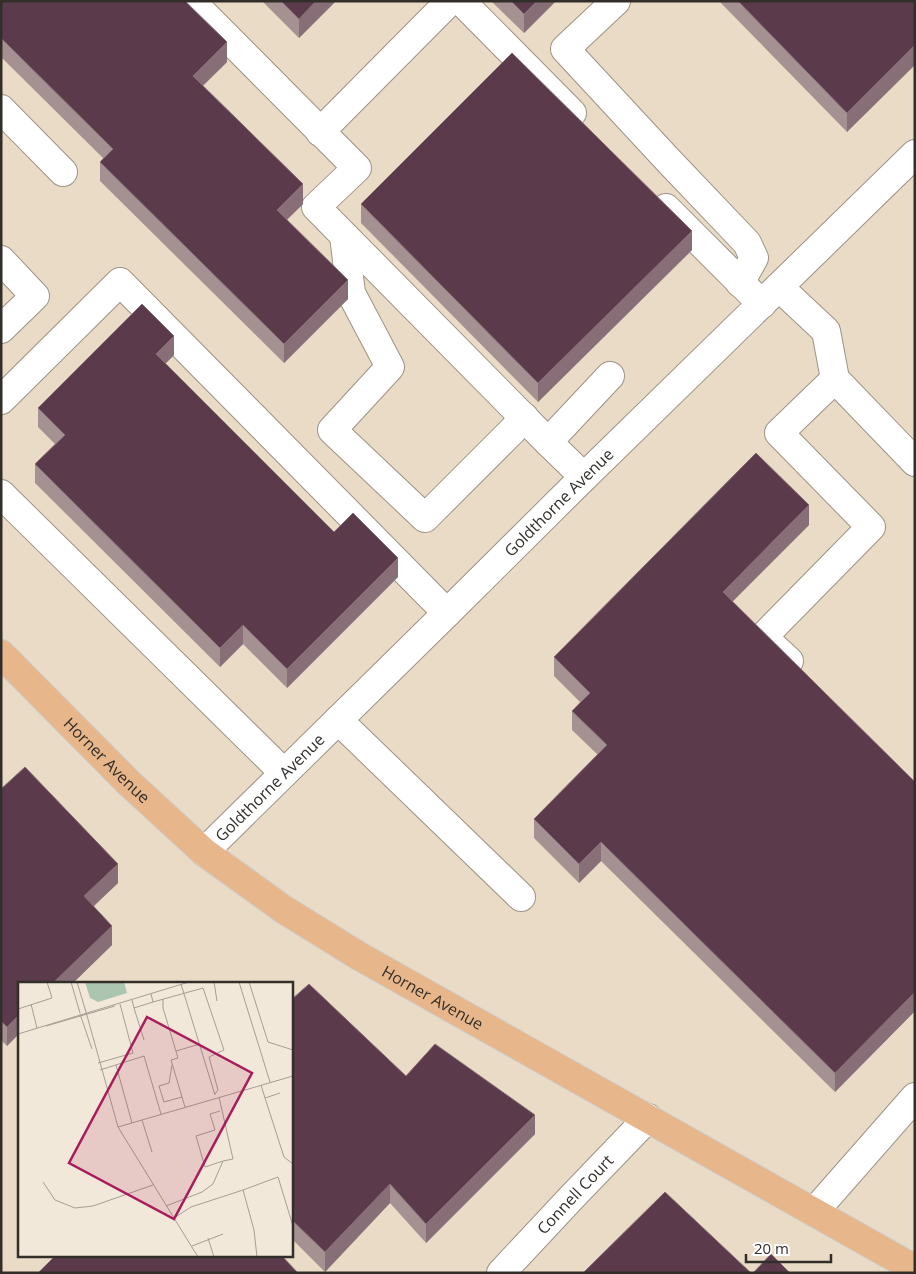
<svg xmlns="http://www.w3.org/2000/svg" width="916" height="1274" viewBox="0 0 916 1274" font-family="'Open Sans',sans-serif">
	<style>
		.built { fill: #eadbc6; fill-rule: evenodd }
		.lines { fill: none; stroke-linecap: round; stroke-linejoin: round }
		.minor-casing { stroke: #9c9386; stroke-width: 30 }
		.major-casing { stroke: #cecdcc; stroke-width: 30 }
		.minor { stroke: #fff; stroke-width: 28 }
		.major { stroke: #e8b68b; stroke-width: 28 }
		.wall { fill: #a69192 }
		.shaded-wall { fill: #886e76 }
		.building { fill: #5a3a4b; stroke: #886e76 }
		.labels { text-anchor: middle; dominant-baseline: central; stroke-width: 5; stroke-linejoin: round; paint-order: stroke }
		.street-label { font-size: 16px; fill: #322e29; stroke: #fff }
		.inset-road { fill: none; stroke: #a59e93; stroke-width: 1 }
		.view { fill: #a91c5c; fill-opacity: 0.15; stroke: #a91c5c; stroke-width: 2.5 }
		.inset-edge { fill: none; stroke: #322e29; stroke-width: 2.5 }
	</style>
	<rect width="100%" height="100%" fill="#f2e8d9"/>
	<path class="built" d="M1,1H915V1273H1ZM19,983H291V1255H19Z"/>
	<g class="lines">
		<g class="minor-casing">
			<g id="minor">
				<path d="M191,1L357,168L316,207L548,442L584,477"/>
				<path d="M461,1L572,113"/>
				<path d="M616,1L565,49L667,159L747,243L754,258L740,283"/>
				<path d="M1,109L63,172"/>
				<path d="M320,132L450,1"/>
				<path d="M666,208L762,304"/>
				<path d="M344,236L351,293L390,367L332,430L425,518L513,430L524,417"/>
				<path d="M1,260L35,296L1,329"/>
				<path d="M779,287L826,331L835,379L915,462"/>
				<path d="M1,400L120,282L447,613"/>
				<path d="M548,442L610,376"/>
				<path d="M1,494L284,773"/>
				<path d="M789,661L763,637L871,527L779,433L835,379"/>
				<path d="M338,720L521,897"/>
				<path id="s1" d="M204,852L447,613L584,477L915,154"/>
				<path d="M814,1212L915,1097"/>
				<path id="s2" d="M501,1273L572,1197L648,1118"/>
			</g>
		</g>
		<g class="major-casing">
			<g id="major">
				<path id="s3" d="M1,654L129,783L204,852L283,909L359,956L915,1269"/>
			</g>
		</g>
		<use href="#minor" class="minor"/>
		<use href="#major" class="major"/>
	</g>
	<path class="wall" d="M1,1L227,62L203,86L303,204L287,220L348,299L284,363L100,181V162L103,158L1,57Z
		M262,1H336L299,38Z
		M491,1H556L524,33Z
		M719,1H915L847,132Z
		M361,204L692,250L538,402L361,223Z
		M174,355L165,364L334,532L398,577L287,688L243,644L220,667L35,483V464L55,444L38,427V408Z
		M809,525L732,602L915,782V1011L835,1092L601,861L579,883L534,838V819L598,755L572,730V711L580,702L554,676V657Z
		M1,789L118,883L94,906L112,945L73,983H19L7,1046L1,1040Z
		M291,1000L406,1076L535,1134L426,1243L390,1203L325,1272L291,1238Z"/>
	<path class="shaded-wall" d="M316,1H336L299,38V19Z
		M537,1H556L524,33V14Z
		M227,42V62L193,95V76Z
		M915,45V65L847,132V113Z
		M303,184V204L277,229V210Z
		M692,231V250L538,402V383Z
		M348,280V299L284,363V344Z
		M174,336V355L156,373V354Z
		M809,505V525L723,611V592Z
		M398,558V577L287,688V669Z
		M243,625V644L220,667V648Z
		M601,842V861L579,883V864Z
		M118,864V883L84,915V896Z
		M112,926V945L73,983H53Z
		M915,992V1011L835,1092V1073Z
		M19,1015V1034L7,1046V1027Z
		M535,1115V1134L426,1243V1224Z
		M390,1184V1203L325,1272V1252Z"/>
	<path class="building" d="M1,1H185L227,42L193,76L303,184L277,210L348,280L284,344L100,162L113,149L1,38Z
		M281,1H316L299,19Z
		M511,1H537L524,14Z
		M738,1H915V45L847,113Z
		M512,53L692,231L538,383L361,204Z
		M142,304L174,336L156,354L334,532L353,513L398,558L287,669L243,625L220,648L35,464L65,435L38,408Z
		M756,453L809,505L723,592L915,782V992L835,1073L601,842L579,864L534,819L607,745L572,711L590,693L554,657Z
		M25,767L118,864L84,896L112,926L53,983H19V1015L7,1027L1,1021V789Z
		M309,984L406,1076L435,1044L535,1115L426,1224L390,1184L325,1252L291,1219V1000Z
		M665,1192L751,1273H583Z
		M771,1254L790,1273H753Z
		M56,1255H281L298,1273H38Z"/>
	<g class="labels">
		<g class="street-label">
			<text stroke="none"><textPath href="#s1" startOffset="498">Goldthorne Avenue</textPath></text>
			<text stroke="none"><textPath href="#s3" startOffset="150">Horner Avenue</textPath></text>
			<text stroke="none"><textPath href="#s1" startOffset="92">Goldthorne Avenue</textPath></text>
			<text stroke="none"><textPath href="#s3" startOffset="555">Horner Avenue</textPath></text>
			<text stroke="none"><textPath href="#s2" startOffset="108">Connell Court</textPath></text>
		</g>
	</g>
	<g transform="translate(18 982)">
		<rect width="275" height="275" fill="#f2e8d9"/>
		<path d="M67,0H106L109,11L80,20L72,16Z" fill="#abc5b1"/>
		<path class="inset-road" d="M53,0L62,31M59,0L68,30M196,0L199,19M221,0L252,100M231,0L250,60L275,68M163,2L197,113M145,17V26L160,76L153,78L167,125M114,18L116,26L135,20L133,12M135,20L185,6L206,68L191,75L200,108L197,112M13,22L19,46M116,26L126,58M0,27L34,16L29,0M68,30L100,145L180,275M62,32L74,67M28,44L97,24M0,52L171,0M158,69L182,62M80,81L115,71L102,22M98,83L114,141M154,83L151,101L141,104L146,120L164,115M82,88L126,74L143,132M243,103L247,116L262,111M247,116L266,175L275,182M202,129L192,132L197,148L178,154L187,185L205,179M124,138L134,170M100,145L275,94M25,200L37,218L57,226L75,224L135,203M225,208L260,195L275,244M148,224L184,210L195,202L205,179L215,177L201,115M156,236L173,225L225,208L236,248L239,275M190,256L196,275M174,264L205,252"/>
		<path class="view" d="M129,35L234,91L156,237L51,181Z"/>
		<rect width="275" height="275" class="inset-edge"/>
	</g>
	<rect width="916" height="1274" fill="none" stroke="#322e29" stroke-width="5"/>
	<path d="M746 1254v8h85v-8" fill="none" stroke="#322e29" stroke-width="2.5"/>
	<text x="754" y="1254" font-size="15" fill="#322e29" stroke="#ffffff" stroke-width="4" paint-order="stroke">20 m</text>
</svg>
